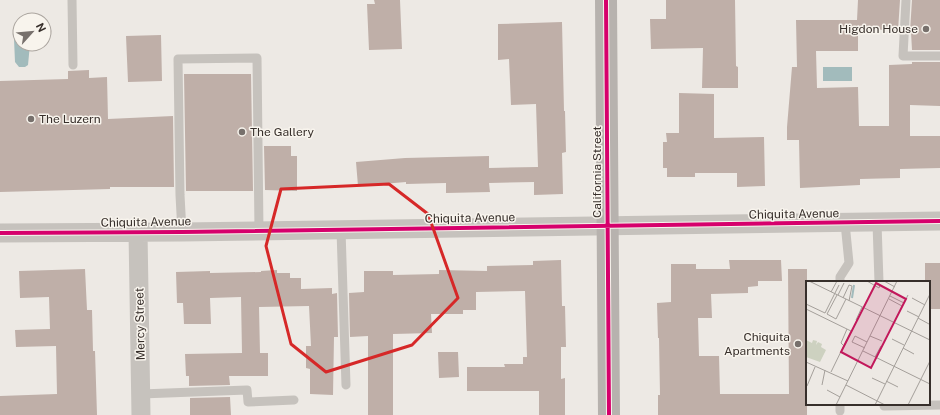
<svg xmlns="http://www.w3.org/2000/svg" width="940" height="415" viewBox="0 0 940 415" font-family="'Public Sans',sans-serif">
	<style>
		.water { fill: #a2bbbc }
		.building { fill: #bfafa8 }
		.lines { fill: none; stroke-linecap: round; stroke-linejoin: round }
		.lane { stroke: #c6c2bd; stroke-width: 9 }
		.street { stroke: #c6c2bd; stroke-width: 19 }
		.secondary { stroke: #b7b2ae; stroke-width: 22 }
		.cycleway-casing { stroke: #f8f4ed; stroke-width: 6 }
		.cycleway { stroke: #d6006c; stroke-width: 4 }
		.marked { fill: none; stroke: #d62828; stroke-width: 3; stroke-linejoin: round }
		.poi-dot { fill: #77706c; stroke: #f8f4ed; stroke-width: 1.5 }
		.labels { text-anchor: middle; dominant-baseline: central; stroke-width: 3; stroke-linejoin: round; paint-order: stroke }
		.poi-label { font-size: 12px; fill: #372f2b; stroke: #f8f4ed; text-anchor: end }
		.street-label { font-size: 12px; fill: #372f2b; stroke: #f8f4ed }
		.inset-river { fill: none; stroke: #a2bbbc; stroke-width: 2 }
		.inset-road { fill: none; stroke: #a49f9a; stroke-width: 1 }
		.view { fill: #c2185b; fill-opacity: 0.15; stroke: #c2185b; stroke-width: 2 }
		.inset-edge { fill: none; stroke: #372f2b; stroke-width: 2 }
	</style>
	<rect width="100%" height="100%" fill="#ede9e4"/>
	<path class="water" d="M20,34V44H30L28,65L25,67H19L15,62L14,39Z
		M823,67H852V81H823Z"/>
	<path class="building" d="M374,0H400L402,49L369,50L367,4H375Z
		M666,0H735L736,66L738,67V88H702L703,48L651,49L650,19H666Z
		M858,0H900L898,31L858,28V51H816L817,88L858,87L859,126H889V65L912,64V62H940V106L910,105V136H940V168L900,169V178L860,179V185L800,188L799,140H787V127L792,67H797L796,20H857Z
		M912,0H940V50H912L911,32H910Z
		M562,22L564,111H565L566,152L562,153L563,194L534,195V182L489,183L490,192L446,193V183L406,184V182L358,186L356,162L405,158L489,156V168L538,167L536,104L511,105L509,59L498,60V24Z
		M161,35L162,81L128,82L126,36Z
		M89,70V78L107,77L108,119L173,116L174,187H110V189L0,192V81L68,79V71Z
		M184,74H251L253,191H186Z
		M679,93L714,94V138L764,137L765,186L737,187V173H695V177H667V168H663V142H667L666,133H679Z
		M264,146H291V156H297V191L265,190Z
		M561,260L562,306H565L566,347H561V379L565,378V415H539V391H467V367H505L504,364H523V357H527L525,291L476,292V310H463V314H431L432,333L393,334V415H368V336L350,337L349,293L364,292V271H393V275L439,274V270L487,271V266L533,265V261Z
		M729,260H781L782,281H758V286L748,287V293L711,294L712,318H698L699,356H719L720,394H789L788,269H807V415H658V395H660L659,338H658L657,303L671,302V264H696V269H730Z
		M925,263H940V309H929V282H925Z
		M85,269L87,310H92L93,351H95L97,415H0V396L57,394L56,346L16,347L15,330L50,329L49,297L20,298L19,271Z
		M277,270V273H290V278H301V289L332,288V294L337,293L338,337H334L333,395L310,394V369L306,368V346H311L309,306L259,307L260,353H268V376H229L230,385L189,386V376H186L185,354L242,353L241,297L210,298L211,324H184L183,303H177L176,272L210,271V273L261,272V271Z
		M438,352H458L459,377L439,378Z
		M230,397L231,415H190V398Z"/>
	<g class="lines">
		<path class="lane" d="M72,0L73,65
			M906,0L903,56H940
			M877,223L879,282
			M341,230L346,385
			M182,232L180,195L178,59L257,58L259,231
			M840,282V277L849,263L845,223
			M141,394L247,390L248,402L294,400
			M840,404V411
			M884,404V406L940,405"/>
		<path class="street" d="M138,232L141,415
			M0,233L182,232L940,221"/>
		<path class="secondary" d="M606,0L609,415"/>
		<g class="cycleway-casing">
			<path id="cycleway" d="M606,0L609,415
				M0,233L182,232L940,221"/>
		</g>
		<use href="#cycleway" class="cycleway"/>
	</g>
	<path class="marked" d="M389,184L428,214L458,298L412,345L326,372L291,344L266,246L281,189Z"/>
	<g class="poi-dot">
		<circle cx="926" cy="29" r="4"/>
		<circle cx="31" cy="119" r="4"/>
		<circle cx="242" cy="132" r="4"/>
		<circle cx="798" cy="344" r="4"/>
	</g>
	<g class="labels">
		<g class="poi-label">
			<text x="918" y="29">Higdon House</text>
			<text x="39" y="119" text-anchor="start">The Luzern</text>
			<text x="250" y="132" text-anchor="start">The Gallery</text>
			<text x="790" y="337">Chiquita<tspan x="790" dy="14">Apartments</tspan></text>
		</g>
		<g class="street-label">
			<text transform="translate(597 172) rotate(-90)">California Street</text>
			<text transform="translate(794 214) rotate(-1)">Chiquita Avenue</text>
			<text transform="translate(470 218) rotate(-1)">Chiquita Avenue</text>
			<text transform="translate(146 222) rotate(-1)">Chiquita Avenue</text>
			<text transform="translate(140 324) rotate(-91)">Mercy Street</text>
		</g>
	</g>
	<g transform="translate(806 281)">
		<rect width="124" height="124" fill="#ede9e4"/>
		<path d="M0,59L6,62L7,59L11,60L10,64L12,61L16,63L15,66L20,69L14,81L0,76Z" fill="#cdd1c0"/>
		<path class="inset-river" d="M46,17L48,4"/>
		<path class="inset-road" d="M3,0L124,59M61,0L73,7L74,4M78,0L89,6M25,11L31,0M31,14L21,33L30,38L40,18M32,14L38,2M84,15L98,22L102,14M37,17L43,4L46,5L43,20M106,17L119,24M83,18L96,25M0,23L19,32L33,4M0,28L45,50L25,91M101,30L113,36M112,37L123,43M50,39L56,26M64,55L76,60M86,58L98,64M38,65L35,62L41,48M59,67L46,61L49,55L61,61M97,67L108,73M57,70L124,103M69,76L75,65M0,81L42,100M66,97L79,103M80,100L92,106M16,104L19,89M40,104L79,124M1,105L9,86M21,109L34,116M30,124L91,0M69,124L124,13M102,124L124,80"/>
		<path class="view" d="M70,2L100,18L65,87L35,71Z"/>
		<rect width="124" height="124" class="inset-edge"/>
	</g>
	<g transform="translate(32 32) rotate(63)"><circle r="19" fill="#f8f4ed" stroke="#aba59f"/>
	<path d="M0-3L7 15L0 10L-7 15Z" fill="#77706c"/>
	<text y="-6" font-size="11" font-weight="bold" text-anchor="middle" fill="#372f2b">N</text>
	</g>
</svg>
